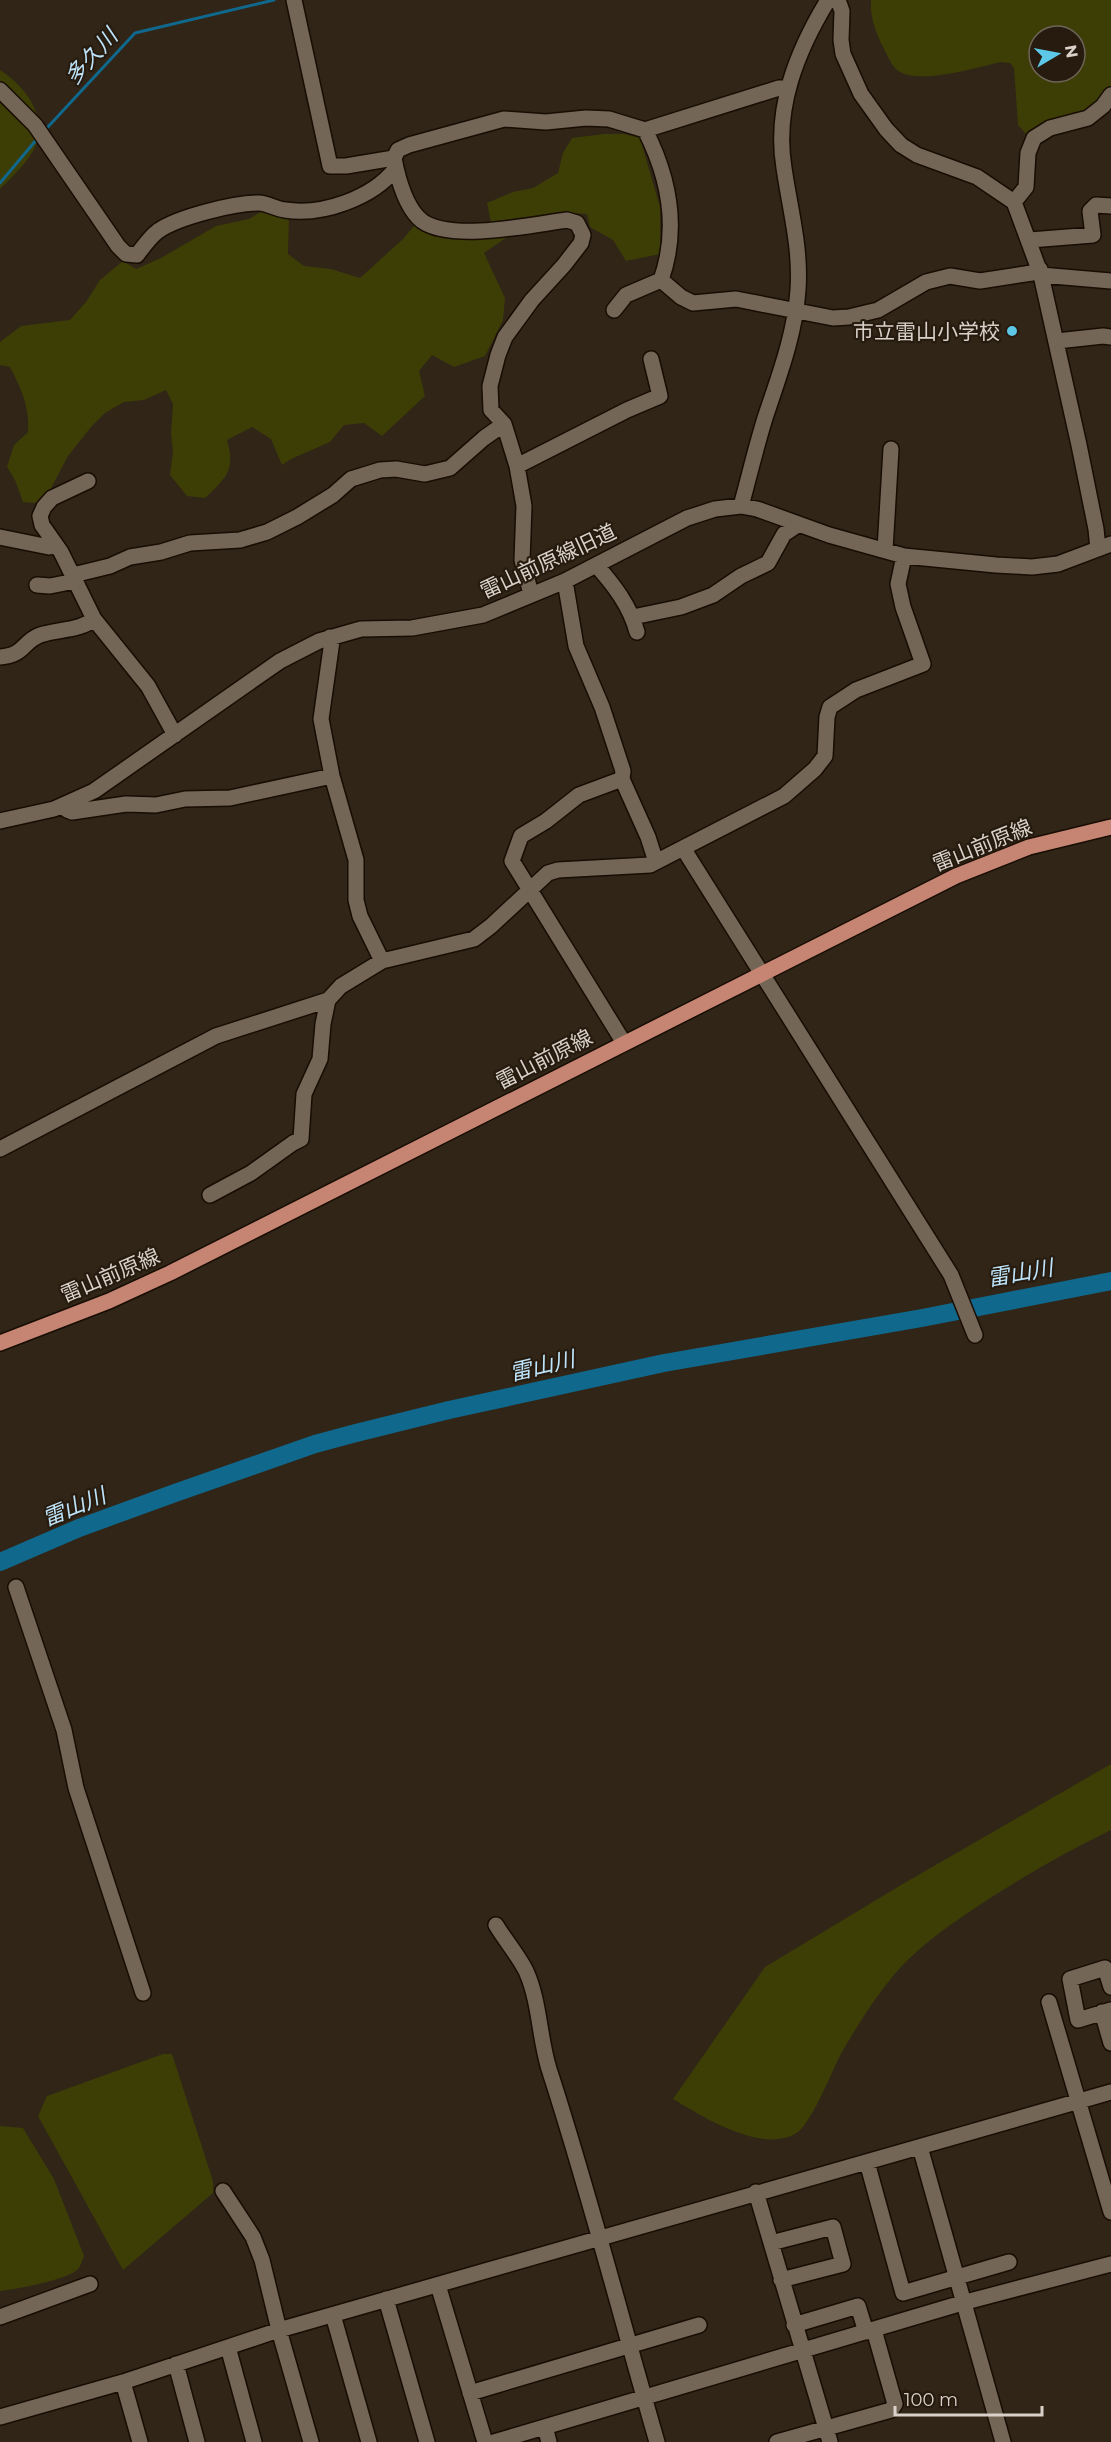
<svg xmlns="http://www.w3.org/2000/svg" width="1111" height="2442" viewBox="0 0 1111 2442" font-family="Montserrat,'Noto Sans JP',sans-serif">
	<style>
		.green { fill: #3c3e06; fill-rule: evenodd }
		.lines { fill: none; stroke-linecap: round; stroke-linejoin: round }
		.stream { stroke: #10688d; stroke-width: 3 }
		.river { stroke: #10688d; stroke-width: 18 }
		.minor-casing { stroke: #180d03; stroke-width: 18 }
		.major-casing { stroke: #180d03; stroke-width: 18 }
		.minor { stroke: #746657; stroke-width: 15 }
		.major { stroke: #c68573; stroke-width: 15 }
		.poi-dot { fill: #5dc7e8; stroke: #261b0e; stroke-width: 2 }
		.labels { text-anchor: middle; dominant-baseline: central; stroke-width: 4.5; stroke-linejoin: round; paint-order: stroke }
		.poi-label { font-size: 21px; fill: #d9d1c9; stroke: #261b0e; text-anchor: end }
		.street-label { font-size: 21px; fill: #d9d1c9; stroke: #261b0e }
		.water-label { font-size: 22px; font-style: italic; fill: #bde4fa; stroke: #261b0e }
	</style>
	<rect width="100%" height="100%" fill="#302517"/>
	<path class="green" d="M871,0H1111V89L1086,113L1027,135L1018,125L1014,68L1010,63L1001,62C977,67 915,87 896,69C890,63 886,52 882,45C875,30 870,17 871,0ZM1039,36H1075V72H1039Z
		M0,70C23,85 45,111 37,141C33,158 13,176 0,189Z
		M604,134H624L640,138L660,207V254L626,261L613,240L590,227L587,214L560,212L491,222L487,203L513,192L533,188L558,173L563,153L572,138Z
		M267,208L289,216L288,254L304,266L331,269L360,278L403,239L415,225L432,236L455,239L507,237L484,253L505,298L503,320L485,356L454,367L432,355L419,371L425,396L382,436L364,423L344,425L330,442L291,459L282,465L271,439L252,427L227,440C236,470 226,478 205,498L187,496L170,475L173,451L171,434L173,404L166,390L144,400L124,402L105,413L91,427L68,456L48,494L36,503L23,502L15,480L7,467L14,445L28,432C30,408 21,388 10,367L0,365V342L21,326L70,320L86,302L100,280L123,261L136,269L161,258L216,226L249,219Z
		M1111,1764V1830C1062,1854 1015,1881 969,1912C941,1931 915,1950 893,1976C874,1999 857,2026 842,2052C832,2070 811,2126 795,2134C760,2153 703,2117 673,2099L765,1967L901,1885Z
		M163,2054H172L213,2181V2193L123,2270L38,2116L47,2096Z
		M0,2126L23,2128L54,2179L84,2256C82,2260 81,2266 78,2269C68,2280 16,2289 0,2291Z"/>
	<g class="lines">
		<path class="stream" d="M46,129L135,33L274,0
			M0,183L37,139"/>
		<path class="river" d="M0,1562L79,1528L175,1493L315,1444L356,1433L449,1410L664,1363L922,1318L1111,1281"/>
		<g class="minor-casing">
			<path id="minor" d="M294,0L330,166H346L394,158
				M838,0L842,11L841,40L843,54L861,94L886,129L901,145L917,155L977,177L1014,202L1041,275L1079,445L1096,529L1098,549
				M0,90L35,125L118,246L126,254L137,255C143,247 150,237 158,231C178,217 234,203 259,203C267,203 276,209 285,210C322,216 373,198 396,168L394,158L398,150L409,145L504,119L546,122L586,118L609,119L645,130L779,88H788
				M645,130C669,177 679,229 661,280
				M396,168C400,185 408,210 422,221C451,242 531,225 567,220L577,223L583,235L581,243L564,265L532,300L505,337L498,355L490,386L491,410L504,424L517,466L524,506L522,560L531,594
				M1014,202L1026,187L1028,153L1034,138L1050,128L1088,118L1103,106L1111,95
				M1030,240L1093,235L1090,211L1096,205L1111,206
				M1041,275L1111,281
				M614,310L626,295L661,280L681,297L693,303L736,299L833,318L849,317L878,310L926,282L950,276L980,281L1032,273L1040,269
				M1057,341L1103,336L1111,337
				M517,466L627,410L660,396L651,359
				M88,481L52,498L44,507L40,516L42,525L61,552L94,619L148,686L175,735
				M741,506C749,477 756,447 765,418C779,376 795,334 798,290C801,248 790,209 784,168C774,108 797,51 828,0
				M0,537L49,547L53,543
				M885,550L891,449
				M596,565C614,585 630,606 637,632
				M73,575L110,566L130,557L161,552L190,543L240,540L267,532L297,517L333,495L351,479L380,470L396,469L425,474L450,468L484,438L504,424
				M565,581L576,646L602,707L623,771L622,779L579,795L546,821L521,836L512,861L624,1043
				M37,585L50,586L75,581
				M633,617L681,607L713,595L741,576L768,563L784,534L799,524
				M330,637L332,641L321,719L332,776L356,860V900L360,916L382,961
				M0,657C25,655 22,642 40,635C57,629 80,631 94,619
				M622,779L648,837L656,862
				M65,805L67,810L72,812L126,804L156,805L185,799L230,798L332,776
				M0,821L54,809L94,791L280,661L319,641L361,629L412,628L483,615L565,581L687,518L715,509L741,506L757,509L829,535L904,556L996,565L1032,567L1058,564L1111,544
				M683,848L951,1275L975,1335
				M0,1149L216,1036L328,1000
				M210,1195L251,1173L293,1143L301,1139L304,1094L320,1059L323,1024L328,1000L341,986L382,961L474,939L491,926L548,873L558,870L650,865L784,796L815,769L825,756L827,717L830,707L856,690L923,664L903,607L898,584L904,556
				M16,1587L64,1730L76,1788L143,1993
				M496,1925C505,1940 518,1955 526,1971C540,2002 539,2037 549,2069C589,2192 621,2318 657,2442
				M1111,1987L1105,1968L1070,1979L1078,2020L1111,2010
				M1049,2002L1111,2212
				M1102,2012L1111,2043
				M920,2147L1003,2442
				M867,2162L903,2293L1009,2262
				M223,2191L253,2237L262,2260L279,2330L311,2442
				M756,2192L830,2442
				M771,2243L833,2227L843,2264L781,2280
				M438,2285L485,2442
				M386,2299L427,2442
				M333,2315L369,2442
				M0,2317L90,2284
				M794,2325L858,2306L866,2332
				M228,2347L254,2442
				M176,2364L197,2442
				M123,2382L140,2442
				M470,2393L699,2325
				M0,2417L123,2382L279,2330L1111,2092
				M545,2427L549,2442
				M494,2442L962,2303L1111,2264
				M777,2442L891,2410L895,2404L874,2330"/>
		</g>
		<g class="major-casing">
			<path id="major" d="M0,1343L109,1301L170,1273L956,876L1029,847L1111,827"/>
		</g>
		<use href="#minor" class="minor"/>
		<use href="#major" class="major"/>
	</g>
	<circle class="poi-dot" cx="1012" cy="331" r="6"/>
	<g class="labels">
		<g class="poi-label">
			<text x="1000" y="331">市立雷山小学校</text>
		</g>
		<g class="street-label">
			<text transform="translate(548 561) rotate(-25)">雷山前原線旧道</text>
			<text transform="translate(982 845) rotate(-22)">雷山前原線</text>
			<text transform="translate(544 1059) rotate(-27)">雷山前原線</text>
			<text transform="translate(110 1275) rotate(-23)">雷山前原線</text>
		</g>
		<g class="water-label">
			<text transform="translate(91 57) rotate(-48)">多久川</text>
			<text transform="translate(1020 1273) rotate(-10)">雷山川</text>
			<text transform="translate(542 1366) rotate(-13)">雷山川</text>
			<text transform="translate(74 1507) rotate(-22)">雷山川</text>
		</g>
	</g>
	<g transform="translate(1057 54) rotate(80)"><circle r="28" fill="#261b0e" stroke="#6e6459" stroke-width="1.5"/>
	<path d="M0-4.5L10 22L0 15L-10 22Z" fill="#5dc7e8"/>
	<text y="-9" font-size="16" font-weight="bold" text-anchor="middle" fill="#d9d1c9">N</text>
	</g>
	<path d="M895 2406v9h147v-9" fill="none" stroke="#d9d1c9" stroke-width="3"/>
	<text x="904" y="2406" font-size="18" fill="#d9d1c9" stroke="#261b0e" stroke-width="4.5" paint-order="stroke">100 m</text>
</svg>
